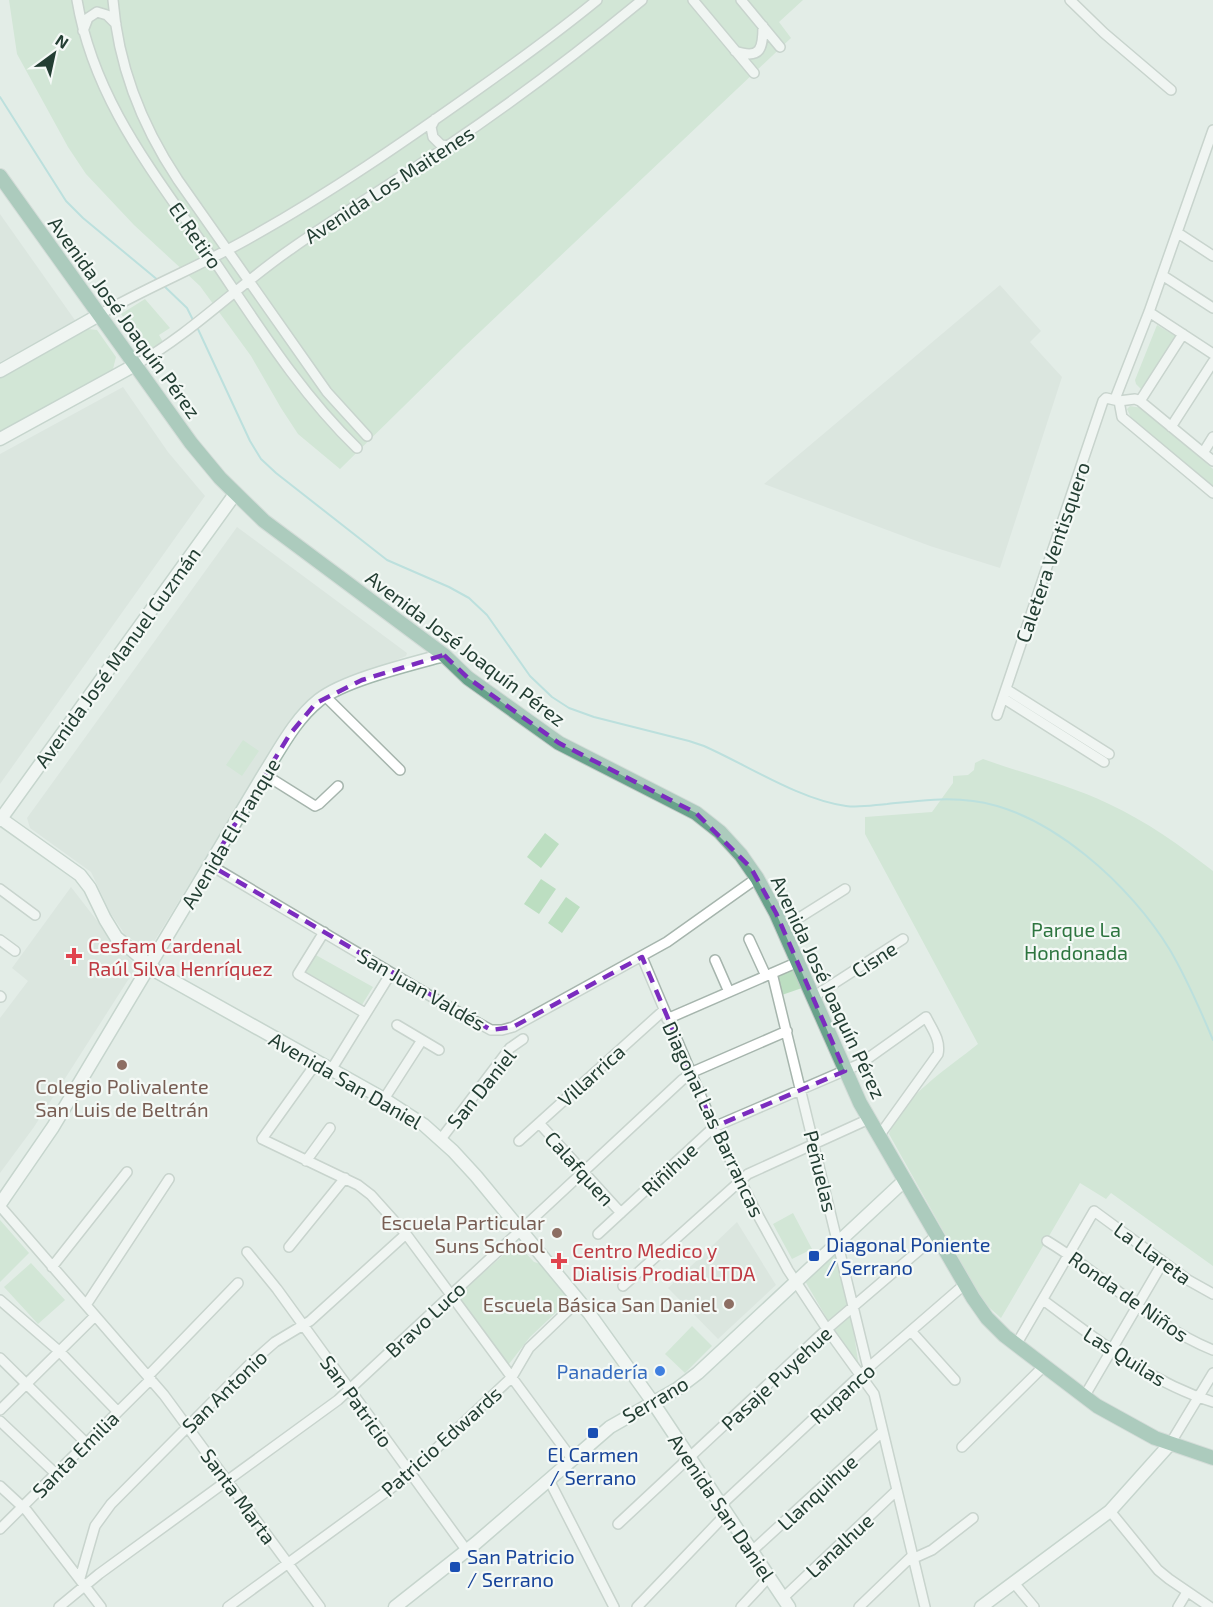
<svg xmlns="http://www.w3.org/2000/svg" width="1213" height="1607" viewBox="0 0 1213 1607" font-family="'Exo 2',sans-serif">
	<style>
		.built { fill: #d1ddd6 }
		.green { fill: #bcdec1 }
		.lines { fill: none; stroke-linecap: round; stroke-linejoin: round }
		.stream { stroke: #8cd0d1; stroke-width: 2 }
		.street-casing { stroke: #a6b5ad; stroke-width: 12 }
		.secondary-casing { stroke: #a2b8ad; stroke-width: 15 }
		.primary-casing { stroke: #c1c9c6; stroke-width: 16 }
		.street { stroke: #fff; stroke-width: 9 }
		.secondary { stroke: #fff; stroke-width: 12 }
		.primary { stroke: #68a28b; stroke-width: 14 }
		.marked { fill: none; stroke: #7b2cbf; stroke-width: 4.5; stroke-dasharray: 12 8; stroke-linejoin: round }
		.health-dot { fill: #e0444e; stroke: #f4f9f6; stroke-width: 2 }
		.education-dot { fill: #8d6e63; stroke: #f4f9f6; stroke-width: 2 }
		.transit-dot { fill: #1a4fb4; stroke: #f4f9f6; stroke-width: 2 }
		.shop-dot { fill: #3f7fe0; stroke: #f4f9f6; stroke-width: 2 }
		.labels { text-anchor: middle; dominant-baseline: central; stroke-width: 4.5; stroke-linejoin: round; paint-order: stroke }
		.street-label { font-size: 20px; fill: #233e33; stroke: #f4f9f6 }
		.park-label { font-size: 20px; fill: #2d753f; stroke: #f4f9f6 }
		.health-label { font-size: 20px; fill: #be3a42; stroke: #f4f9f6; text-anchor: start }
		.education-label { font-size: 20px; fill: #785e54; stroke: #f4f9f6; text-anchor: end }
		.transit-label { font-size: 20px; fill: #164399; stroke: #f4f9f6; text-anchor: start }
		.shop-label { font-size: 20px; fill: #366cbe; stroke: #f4f9f6; text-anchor: end }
	</style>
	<rect width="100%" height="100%" fill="#e3ede7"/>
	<path class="built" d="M0,214L77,323L0,362Z
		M1000,285L1041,331L1030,342L1062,377L1000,568L930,546L764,484Z
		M123,387L168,452L205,496L0,784V454Z
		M237,527L407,653L406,656L315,695L290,725L247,790L149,950L126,936L111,914L91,872L30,828L27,818Z
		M71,887L116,945L137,966L34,1127L0,1173V1018L28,981L12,968Z
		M737,1222L776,1285L718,1339L668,1288Z"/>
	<path class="green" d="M9,0H803L779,22L791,38L464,347L340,469L298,434L281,408L251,356L200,286L134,225L86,174L68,147L17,54Z
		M145,299L170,328L159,335L163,342L148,351L121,314Z
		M1157,325L1177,337L1142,390L1136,384L1135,380Z
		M87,329L97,330L116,357L113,369L107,375L0,434V377Z
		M1130,406L1142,408L1213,469V487L1210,486L1132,420L1127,409Z
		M243,740L259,751L242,776L226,765Z
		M983,759C1025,774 1069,785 1109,804C1146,821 1181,846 1213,871V1266L1111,1193L1106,1199L1080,1183L1001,1318L983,1302L889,1134C904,1095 946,1070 978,1044L865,834V817L932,812L953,783V776L968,775L974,770L975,763Z
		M545,833L559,844L541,868L527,857Z
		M541,879L556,889L539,914L524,904Z
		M566,897L580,907L562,933L548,923Z
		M314,954L373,987L360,1008L302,973Z
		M792,967L802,988L779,996L775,976Z
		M793,1213L812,1249L792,1259L773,1224Z
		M0,1220L29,1253L0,1282Z
		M520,1241L526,1245L523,1250L534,1262L541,1264L566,1294V1303L530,1337L509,1364H506L456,1296Z
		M835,1252L848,1305L829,1322L805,1281Z
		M31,1263L65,1300L38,1324L4,1287Z
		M851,1313L859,1368L833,1328Z
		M692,1326L712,1346L685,1373L665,1354Z"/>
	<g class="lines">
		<path class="stream" d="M0,97L66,201L83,218L159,281
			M163,285L187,308L194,322
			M197,327L250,441L261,459L276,473L387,560L449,587L469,598L487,615L530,676L552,697L569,708L594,717L689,741L704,746C747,765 800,800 846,806C859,808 874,805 887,804C915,801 944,797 973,801C1050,811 1131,886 1170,950C1187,979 1200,1009 1213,1040"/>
		<g class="street-casing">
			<path id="street" d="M77,0C94,101 155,174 211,256C256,322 299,392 357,448
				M113,0C118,65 142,126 178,180L327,392L367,436
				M693,0L754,73
				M741,0L780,47
				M1070,0L1104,33L1171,90
				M83,31L88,18L97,12L107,15L116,24
				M735,51C761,60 763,48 763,26
				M435,119L431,127L433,137L441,145L449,146
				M1178,233L1213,256
				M1162,275L1213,308
				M1149,312L1213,354
				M99,315C149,286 203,265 253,236C330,193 405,141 477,90C518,61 558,32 597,0
				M135,365C192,333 237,286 291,249C342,213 395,182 446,147C514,101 579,52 642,0
				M1115,399L1149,312L1213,130
				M1119,401L1122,417L1213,493
				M1140,401L1183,334
				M1171,427L1213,362
				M1203,453L1213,437
				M1006,689L1109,754
				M325,696L400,770
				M1003,698L1104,762
				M997,715L1103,401L1106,398L1119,401L1135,399L1140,401L1213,461
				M264,774L315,806L319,804L338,786
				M210,865L449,1007L491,1030H502L513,1027L667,942L757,878
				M0,889L35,915
				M783,928L845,889
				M324,932L298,974L365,1013
				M749,939L766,976
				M0,940L15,951
				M642,957L714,1127L754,1208L788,1270L827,1329L874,1394L925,1607
				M715,960L729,992
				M772,973L868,1368
				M0,996L1,997
				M813,997L903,939
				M667,1019L798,962
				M397,1025L439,1050
				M317,1062L262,1139L358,1185L371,1195L406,1234L572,1459
				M331,1070L391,973
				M384,1099L422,1040
				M539,1123L621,1213
				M441,1139L510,1048L523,1039
				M519,1141L664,1010
				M306,1161L330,1128
				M0,1206L164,1395L320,1607
				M598,1234L714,1127L860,1064L926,1017C932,1029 941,1040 938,1054L879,1136
				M1047,1241C1104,1275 1151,1325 1213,1350
				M289,1247L345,1178
				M247,1252L277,1289L467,1551
				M52,1267L127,1172
				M623,1286L748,1174L869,1119
				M0,1300L59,1351L118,1412
				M1043,1300C1096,1339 1149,1382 1213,1402
				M86,1305L169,1179
				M911,1331L955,1380
				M1016,1345L1094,1211L1188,1280L1213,1294
				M0,1358L86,1443
				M148,1376L238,1283
				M1084,1397L1163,1262
				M0,1410L95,1316
				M0,1421L55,1473
				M1170,1444L1213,1373
				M962,1447L1044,1366
				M549,1480L614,1607
				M0,1486L27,1511L101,1607
				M721,1505L868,1368L965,1284
				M1110,1511L1158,1570L1169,1579L1210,1607
				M618,1524L827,1329L937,1235
				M0,1529L151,1379
				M752,1551L882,1432
				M912,1559L932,1550L973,1518
				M80,1578L95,1526L111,1504L251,1363L275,1342L310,1321L406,1234
				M1014,1583L1034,1607
				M783,1598L896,1491
				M59,1607L99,1574L338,1400L682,1080L695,1071L787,1031
				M228,1607L405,1478L512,1377L529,1348L578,1301
				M637,1607L727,1513
				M741,1607L769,1577
				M859,1607L912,1556
				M1178,1607L1187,1592"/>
		</g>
		<g class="secondary-casing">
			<path id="secondary" d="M0,371L99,315
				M0,439L135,365
				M0,818L80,875L90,888L105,919L116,937L159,973L384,1099L424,1125L453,1151L476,1176L589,1313L652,1401L789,1607
				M0,820L235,494
				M0,1204L53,1127L264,774C280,749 295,719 319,700C344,680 411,664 444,655
				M395,1607L476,1543L610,1427L677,1389L698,1373L905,1180
				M981,1607L1110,1511L1170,1444"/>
		</g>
		<g class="primary-casing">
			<path id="primary" d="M0,176L191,443L220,478L264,521L444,655L468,678L559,743L696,813L720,832L741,855L757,878L776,913L860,1103L973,1298L987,1318L1005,1336L1097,1406L1155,1438L1213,1458"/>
		</g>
		<use href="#street" class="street"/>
		<use href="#secondary" class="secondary"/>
		<use href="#primary" class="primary"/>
	</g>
	<path d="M0 0H1213V1607H0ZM444,655L468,678L559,743L696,813L751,868L776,913L845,1071L714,1127L642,957L513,1027L491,1030L210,865L290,734L316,703L362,680Z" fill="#e3ede7" fill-opacity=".55" fill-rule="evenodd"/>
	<path class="marked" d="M444,655L468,678L559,743L696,813L751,868L776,913L845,1071L714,1127L642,957L513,1027L491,1030L210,865L290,734L316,703L362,680Z"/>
	<g class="health-dot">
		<path d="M71 947h6v6h6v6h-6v6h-6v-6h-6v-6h6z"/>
		<path d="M556 1252h6v6h6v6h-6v6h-6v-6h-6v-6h6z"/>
	</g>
	<g class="education-dot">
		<circle cx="122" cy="1065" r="6"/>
		<circle cx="557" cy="1233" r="6"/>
		<circle cx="729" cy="1304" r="6"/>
	</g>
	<g class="transit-dot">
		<rect x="808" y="1250" width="12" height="12" rx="3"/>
		<rect x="587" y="1427" width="12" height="12" rx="3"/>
		<rect x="449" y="1561" width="12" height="12" rx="3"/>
	</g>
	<circle class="shop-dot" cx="660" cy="1371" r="6"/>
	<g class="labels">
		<g class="street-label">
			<text transform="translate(389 184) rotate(-33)">Avenida Los Maitenes</text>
			<text transform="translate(196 235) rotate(55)">El Retiro</text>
			<text transform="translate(125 317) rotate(54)">Avenida José Joaquín Pérez</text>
			<text transform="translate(1052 552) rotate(-71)">Caletera Ventisquero</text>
			<text transform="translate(466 648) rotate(37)">Avenida José Joaquín Pérez</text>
			<text transform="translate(117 657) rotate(-54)">Avenida José Manuel Guzmán</text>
			<text transform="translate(230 833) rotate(-59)">Avenida El Tranque</text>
			<text transform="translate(874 959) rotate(-33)">Cisne</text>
			<text transform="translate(829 987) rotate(65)">Avenida José Joaquín Pérez</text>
			<text transform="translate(422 989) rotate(30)">San Juan Valdés</text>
			<text transform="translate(591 1075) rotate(-42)">Villarrica</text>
			<text transform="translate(346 1080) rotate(30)">Avenida San Daniel</text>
			<text transform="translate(481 1088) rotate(-51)">San Daniel</text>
			<text transform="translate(714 1119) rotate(65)">Diagonal Las Barrancas</text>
			<text transform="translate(580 1168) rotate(48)">Calafquen</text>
			<text transform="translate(669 1169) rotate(-43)">Riñihue</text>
			<text transform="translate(821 1171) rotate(76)">Peñuelas</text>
			<text transform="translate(1153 1253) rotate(36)">La Llareta</text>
			<text transform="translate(1129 1296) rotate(35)">Ronda de Niños</text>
			<text transform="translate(425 1319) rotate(-43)">Bravo Luco</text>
			<text transform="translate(1125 1356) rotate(32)">Las Quilas</text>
			<text transform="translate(776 1378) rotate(-43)">Pasaje Puyehue</text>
			<text transform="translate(224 1391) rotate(-44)">San Antonio</text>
			<text transform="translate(842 1393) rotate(-42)">Rupanco</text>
			<text transform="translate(655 1399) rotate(-30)">Serrano</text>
			<text transform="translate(357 1401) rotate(54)">San Patricio</text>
			<text transform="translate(441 1441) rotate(-42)">Patricio Edwards</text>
			<text transform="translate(75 1454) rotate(-45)">Santa Emilia</text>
			<text transform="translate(817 1492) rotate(-43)">Llanquihue</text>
			<text transform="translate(239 1496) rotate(54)">Santa Marta</text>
			<text transform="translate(722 1507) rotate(56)">Avenida San Daniel</text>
			<text transform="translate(839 1545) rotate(-43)">Lanalhue</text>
		</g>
		<g class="park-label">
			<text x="1076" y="929">Parque La<tspan x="1076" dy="23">Hondonada</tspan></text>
		</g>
		<g class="health-label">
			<text x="88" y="945">Cesfam Cardenal<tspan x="88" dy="23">Raúl Silva Henríquez</tspan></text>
			<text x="572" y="1250">Centro Medico y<tspan x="572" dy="23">Dialisis Prodial LTDA</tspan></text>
		</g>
		<g class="education-label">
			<text x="122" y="1086" text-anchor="middle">Colegio Polivalente<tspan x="122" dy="23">San Luis de Beltrán</tspan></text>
			<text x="545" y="1222">Escuela Particular<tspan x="545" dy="23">Suns School</tspan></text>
			<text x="717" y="1304">Escuela Básica San Daniel</text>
		</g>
		<g class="transit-label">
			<text x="826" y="1244">Diagonal Poniente<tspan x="826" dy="23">/ Serrano</tspan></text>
			<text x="593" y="1454" text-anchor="middle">El Carmen<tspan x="593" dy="23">/ Serrano</tspan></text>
			<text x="467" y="1556">San Patricio<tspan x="467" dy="23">/ Serrano</tspan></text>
		</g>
		<g class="shop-label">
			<text x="648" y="1371">Panadería</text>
		</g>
	</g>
	<g transform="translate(54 54) rotate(33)" stroke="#f4f9f6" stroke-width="4.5" paint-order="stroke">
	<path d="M0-4.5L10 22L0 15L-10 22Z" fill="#233e33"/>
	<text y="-9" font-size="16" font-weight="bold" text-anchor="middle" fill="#233e33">N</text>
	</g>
</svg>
